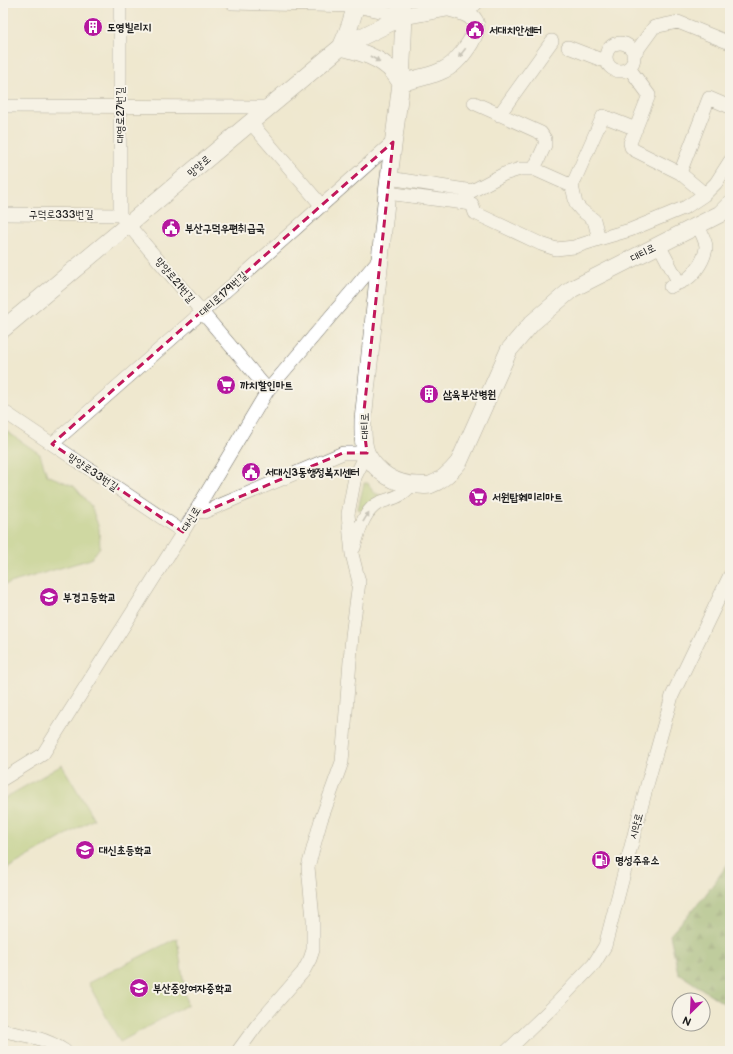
<svg xmlns="http://www.w3.org/2000/svg" width="733" height="1054" viewBox="0 0 733 1054" font-family="'Balsamiq Sans','Poor Story',sans-serif">
	<style>
		.grass { fill: url(#grass-tufts); stroke: #627044 }
		.forest { fill: url(#forest-firs); stroke: #51633e }
		.garden { fill: #a9c56c; stroke: #627044 }
		.lines { fill: none; stroke-linecap: round; stroke-linejoin: round }
		.minor-casing { stroke: #66635b; stroke-width: 14 }
		.major-casing { stroke: #66635b; stroke-width: 18 }
		.minor { stroke: #fff; stroke-width: 13 }
		.major { stroke: #fff; stroke-width: 17 }
		.oneway { fill: #999 }
		.marked { fill: none; stroke: #c2185b; stroke-width: 3; stroke-dasharray: 8 5; stroke-linejoin: round }
		.labels { text-anchor: middle; dominant-baseline: central; stroke-width: 4; stroke-linejoin: round; paint-order: stroke }
		.poi-label { font-size: 11px; font-weight: bold; fill: #1c1c1c; stroke: #f7f3e8; text-anchor: start }
		.street-label { font-size: 11px; fill: #1c1c1c; stroke: #f7f3e8 }
	</style>
	<defs>
		<pattern id="grass-tufts" width="24" height="20" patternUnits="userSpaceOnUse"><rect width="24" height="20" fill="#a9c56c"/><path d="M3 7l-1-3M5 7V3M7 7l1-3M15 17l-1-3M17 17v-4M19 17l1-3" fill="none" stroke="#91a95d"/></pattern>
		<pattern id="forest-firs" width="22" height="20" patternUnits="userSpaceOnUse"><rect width="22" height="20" fill="#86aa60"/><path d="M5 1l3.5 6h-7zM16 11l3.5 6h-7z" fill="#6d8a4e"/></pattern>
	</defs>
	<rect width="100%" height="100%" fill="#f7f3e8"/>
	<filter id="ink" filterUnits="userSpaceOnUse"><feTurbulence type="fractalNoise" baseFrequency=".025" numOctaves="2"/><feDisplacementMap in="SourceGraphic" scale="8" xChannelSelector="R" yChannelSelector="G"/><feConvolveMatrix kernelMatrix="1 2 1 2 8 2 1 2 1" color-interpolation-filters="sRGB"/></filter>
	<filter id="wash" filterUnits="userSpaceOnUse"><feTurbulence type="fractalNoise" baseFrequency=".012" numOctaves="4" result="noise"/><feDisplacementMap in="SourceGraphic" scale="16" xChannelSelector="R" yChannelSelector="G"/><feGaussianBlur stdDeviation="0.9" result="paint"/><feColorMatrix in="noise" values="0 0 0 0 0 0 0 0 0 0 0 0 0 0 0 0 0 1.4 0 .05"/><feComposite in="paint" operator="in"/></filter>
	<g filter="url(#wash)">
		<rect width="100%" height="100%" fill="#efe8cf"/>
		<path class="grass" d="M364,483H368L373,492L385,497L363,511L358,509Z"/>
		<path class="forest" d="M730,861V1015L726,1005L678,973L670,935L703,898Z"/>
		<path class="garden" d="M3,429L40,454L47,475L74,486L91,506L99,528L100,547L91,559L3,585Z
			M62,765L94,819L3,871V799Z
			M177,938L187,1005L120,1042L88,983Z"/>
	</g>
	<g filter="url(#ink)">
		<g class="lines">
			<g class="minor-casing">
				<path id="minor" d="M120,3V215L268,390
					M232,3L356,6L404,16
					M606 57a14 14 0 1 1 28 0a14 14 0 1 1-28 0Z
					M568,47L607,62
					M633,56L654,27L678,22L730,43
					M629,68L649,95L630,143L631,147L634,150L680,173L709,98L730,107
					M474,103L541,133L545,139V145L534,169
					M3,106L269,107
					M499,115L552,41
					M251,123L322,206
					M680,173L705,194
					M389,178L472,191L504,174L520,169H534L572,186L603,116L636,129
					M572,186L576,204L581,210L594,220L599,239
					M387,193L472,204L475,213L541,244L556,249L574,247L599,239L630,230L686,207L704,195L716,183L730,161
					M3,214L120,215
					M659,245L679,283
					M670,287C675,284 682,282 687,279C696,273 706,257 706,246C705,239 700,231 698,225
					M3,411L183,532
					M52,444L202,312L393,142
					M197,510L204,512L343,453H367L355,477L348,514L352,554L359,582L352,636L342,762L321,820L308,867L313,919V950L310,959L303,972L257,1025L238,1051
					M354,548C358,534 362,516 374,506C381,500 392,500 400,495C404,493 408,488 412,485
					M3,779L43,754L183,532L268,390L381,257
					M3,1030C14,1034 25,1035 37,1038C47,1041 56,1045 65,1051
					M507,1051L556,1004L594,964L605,946L647,785L672,696L730,575"/>
			</g>
			<g class="major-casing">
				<path id="major" d="M356,3C353,18 348,32 341,47C360,52 380,57 393,72C396,75 398,79 401,83C413,79 427,77 439,72C444,70 451,66 455,62C463,54 482,31 474,20C470,13 458,11 450,8
					M400,3L404,16L401,83L387,193L363,420C363,431 362,444 367,454C377,473 396,485 418,485C422,485 426,486 430,485C442,481 451,472 459,462L509,350L532,323L572,289L720,214L730,204
					M3,329L341,47L404,16L474,3"/>
			</g>
			<use href="#minor" class="minor"/>
			<use href="#major" class="major"/>
		</g>
		<defs><path id="oneway-solid" d="M-6-.8H1V-3.2L6.5 0L1 3.2V.8H-6Z"/></defs>
		<g class="oneway">
			<use href="#oneway-solid" transform="translate(462 53) rotate(128)"/>
			<use href="#oneway-solid" transform="translate(375 59) rotate(30)"/>
			<use href="#oneway-solid" transform="translate(366 517) rotate(-59)"/>
		</g>
	</g>
	<path d="M0 0H733V1054H0ZM393,142L363,420L367,453H343L204,512L197,510L183,532L52,444Z" fill="#efe8cf" fill-opacity=".55" fill-rule="evenodd"/>
	<path class="marked" d="M393,142L363,420L367,453H343L204,512L197,510L183,532L52,444Z"/>
	<defs>
		<g id="building-disc" transform="scale(1)"><circle r="9.5" fill="#b5179e" stroke="#f7f3e8"/><path d="M-4-6H4V6H1V3H-1V6H-4ZM-2.5-4.3h1.7v1.8h-1.7ZM.8-4.3h1.7v1.8H.8ZM-2.5-1h1.7V.8h-1.7ZM.8-1h1.7V.8H.8Z" fill="#fff"/></g>
		<g id="civic-disc" transform="scale(1)"><circle r="9.5" fill="#b5179e" stroke="#f7f3e8"/><path d="M-.6-6.5H3V-4.5H.6V-3L4-1V1h2V6H-6V1h2V-1L-.6-3ZM-1.2 2.5V6h2.4V2.5Z" fill="#fff"/></g>
		<g id="supermarket-disc" transform="scale(1)"><circle r="9.5" fill="#b5179e" stroke="#f7f3e8"/><path d="M-6-5.5h2.5l.6 2H6L4.5 2H-2.5L-4.4-4H-6ZM-1.5 3.2a1.3 1.3 0 1 0 .1 0ZM3 3.2a1.3 1.3 0 1 0 .1 0Z" fill="#fff"/></g>
		<g id="school-disc" transform="scale(1)"><circle r="9.5" fill="#b5179e" stroke="#f7f3e8"/><path d="M0-5L7-2L0 1L-7-2ZM-4 1L0 2.5L4 1V4Q0 6-4 4Z" fill="#fff"/></g>
		<g id="fuel-disc" transform="scale(1)"><circle r="9.5" fill="#b5179e" stroke="#f7f3e8"/><path d="M-5.5-6h7V0h2V4h1.3V-2.5L3-4.5l.8-.8L6-3V5H2.5V1h-1V6h-7ZM-4.2-4.7v3.2H.2V-4.7Z" fill="#fff"/></g>
	</defs>
	<g fill-rule="evenodd">
		<use href="#building-disc" x="93" y="27"/>
		<use href="#civic-disc" x="475" y="30"/>
		<use href="#civic-disc" x="171" y="228"/>
		<use href="#supermarket-disc" x="226" y="385"/>
		<use href="#building-disc" x="429" y="394"/>
		<use href="#civic-disc" x="251" y="472"/>
		<use href="#supermarket-disc" x="478" y="497"/>
		<use href="#school-disc" x="49" y="597"/>
		<use href="#school-disc" x="85" y="850"/>
		<use href="#fuel-disc" x="601" y="860"/>
		<use href="#school-disc" x="139" y="988"/>
	</g>
	<g class="labels">
		<g class="poi-label">
			<text x="107" y="27">도영빌리지</text>
			<text x="489" y="30">서대치안센터</text>
			<text x="185" y="228">부산구덕우편취급국</text>
			<text x="240" y="385">까치할인마트</text>
			<text x="443" y="394">삼육부산병원</text>
			<text x="265" y="472">서대신3동행정복지센터</text>
			<text x="492" y="497">서원탑훼미리마트</text>
			<text x="63" y="597">부경고등학교</text>
			<text x="99" y="850">대신초등학교</text>
			<text x="615" y="860">명성주유소</text>
			<text x="153" y="988">부산중앙여자중학교</text>
		</g>
		<g class="street-label">
			<text transform="translate(120 115) rotate(-90)">대영로27번길</text>
			<text transform="translate(199 166) rotate(-40)">망양로</text>
			<text x="61" y="214">구덕로333번길</text>
			<text transform="translate(643 253) rotate(-27)">대티로</text>
			<text transform="translate(175 280) rotate(50)">망양로21번길</text>
			<text transform="translate(223 294) rotate(-42)">대티로179번길</text>
			<text transform="translate(365 426) rotate(-91)">대티로</text>
			<text transform="translate(93 472) rotate(34)">망양로33번길</text>
			<text transform="translate(191 519) rotate(-59)">대신로</text>
			<text transform="translate(636 826) rotate(-75)">시약로</text>
		</g>
	</g>
	<rect width="733" height="1054" fill="none" stroke="#f7f3e8" stroke-width="16"/>
	<g transform="translate(691 1012) rotate(204)"><circle r="19" fill="#f7f3e8" stroke="#9f9d96"/>
	<path d="M0-3L7 15L0 10L-7 15Z" fill="#b5179e"/>
	<text y="-6" font-size="11" font-weight="bold" text-anchor="middle" fill="#1c1c1c">N</text>
	</g>
</svg>
